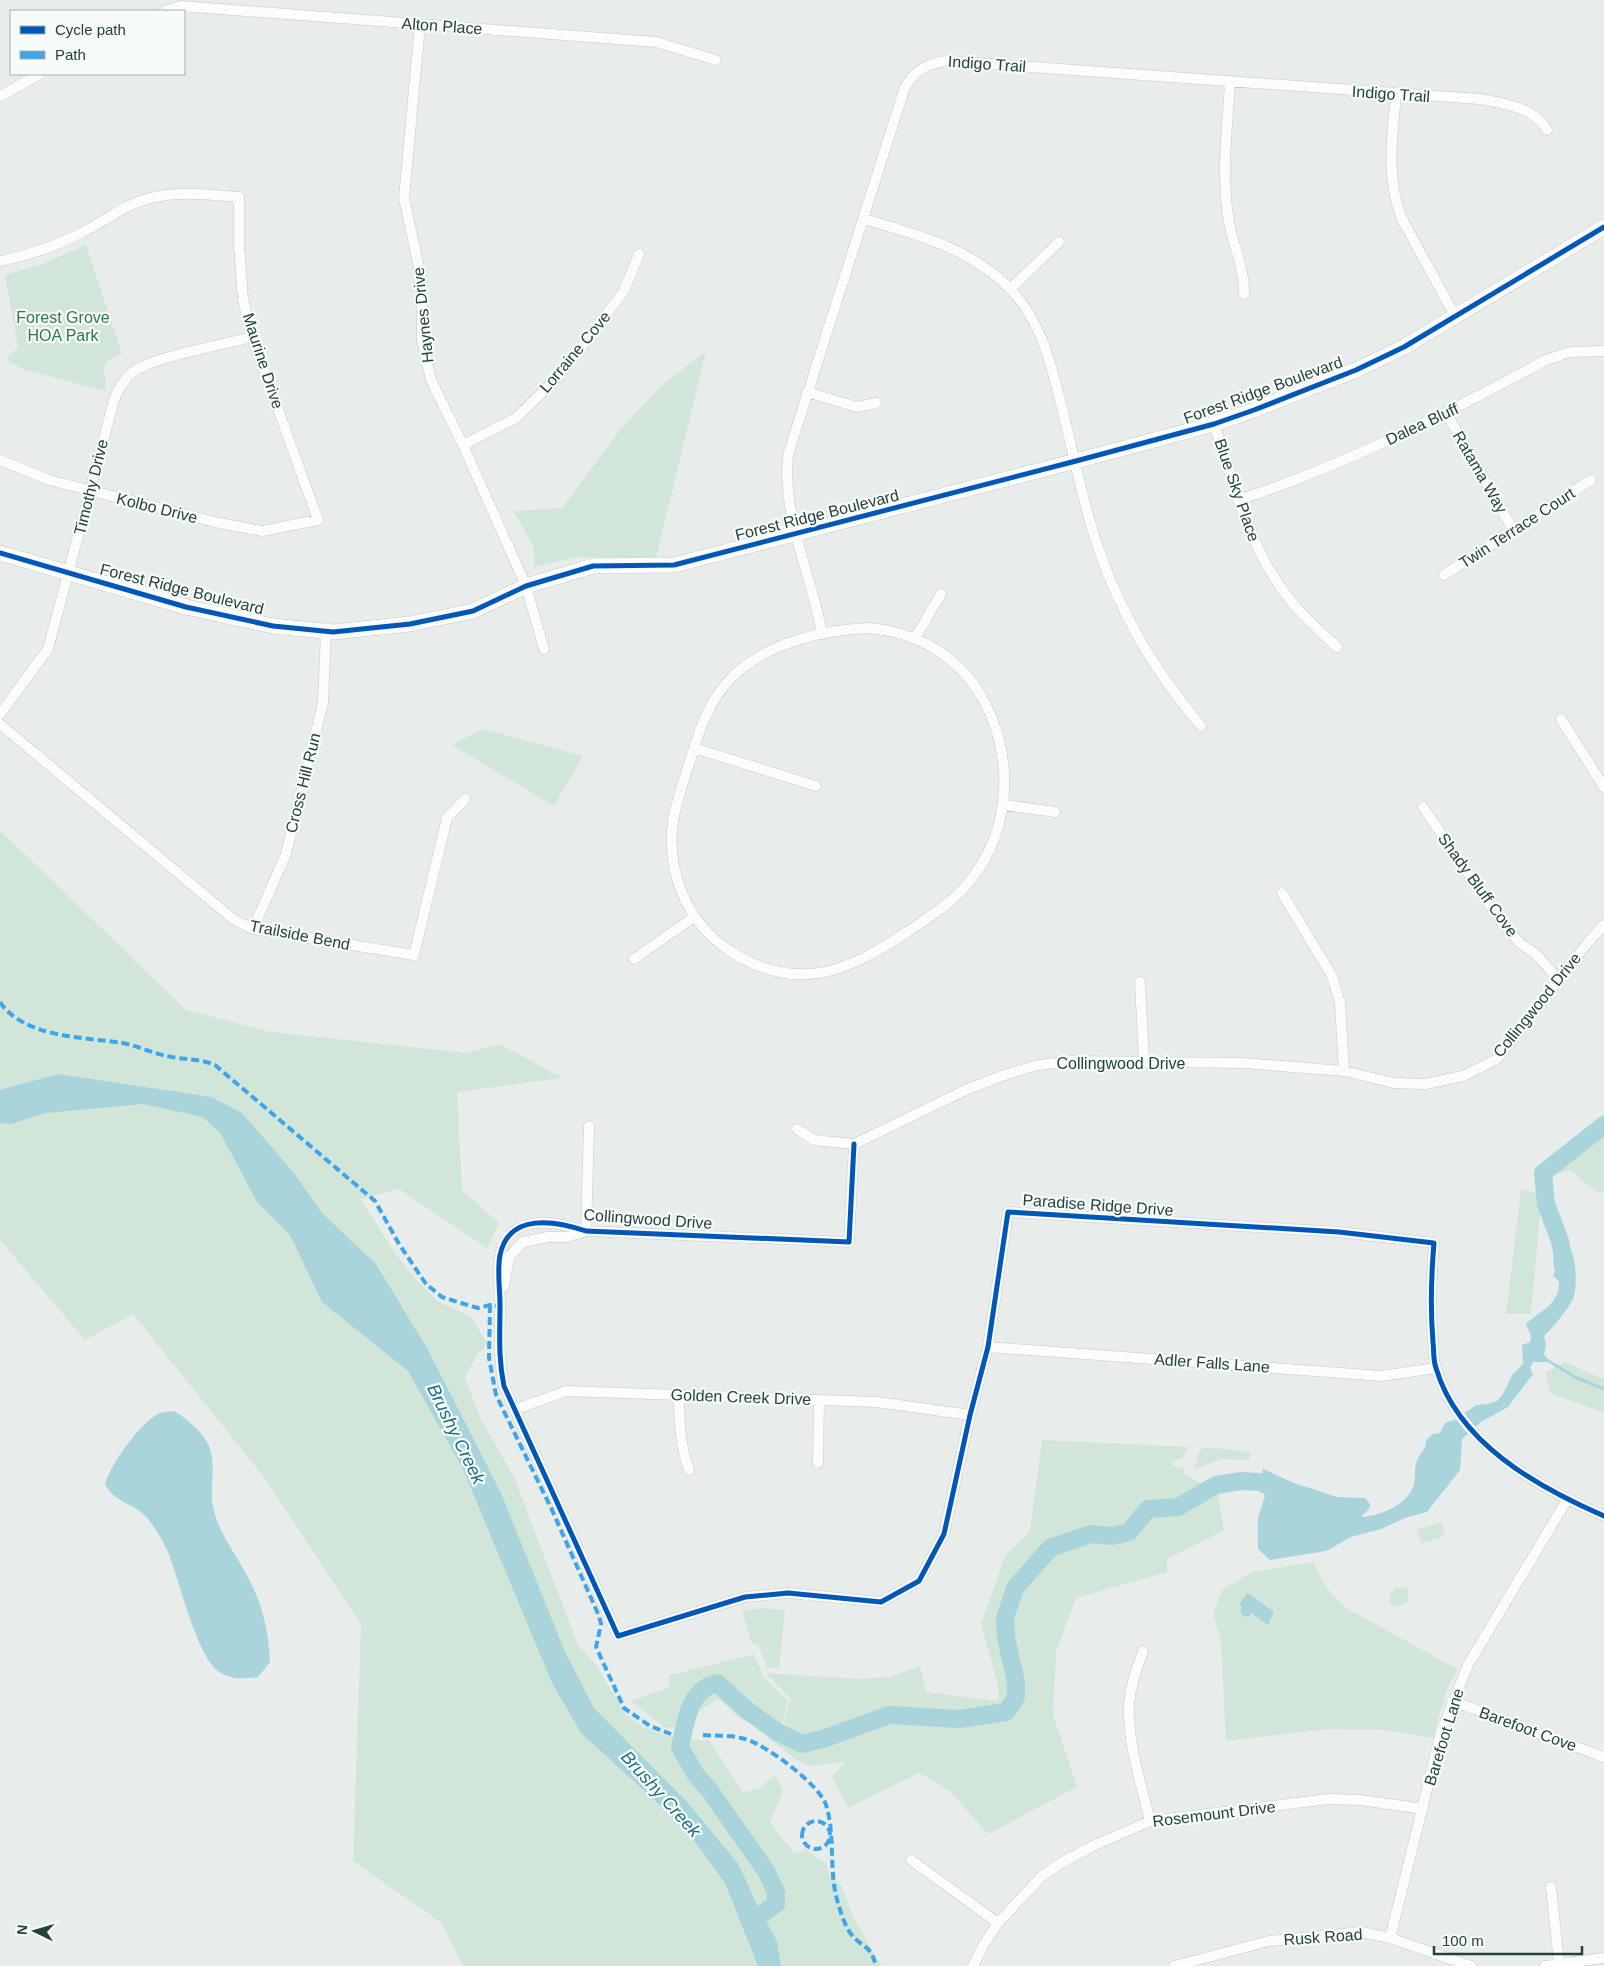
<svg xmlns="http://www.w3.org/2000/svg" width="1604" height="1966" viewBox="0 0 1604 1966" font-family="Helvetica,sans-serif">
	<style>
		.green { fill: #d1e6d8 }
		.water { fill: #a9d4db }
		.lines { fill: none; stroke-linecap: round; stroke-linejoin: round }
		.stream { stroke: #a9d4db; stroke-width: 3 }
		.river { stroke: #a9d4db; stroke-width: 18 }
		.street-casing { stroke: #c5cac8; stroke-width: 11 }
		.secondary-casing { stroke: #c3cbc8; stroke-width: 16 }
		.street { stroke: #fcfcfc; stroke-width: 10 }
		.secondary { stroke: #fcfcfc; stroke-width: 15 }
		.quiet { stroke: #3ea4ec; stroke-width: 4; stroke-dasharray: 8 4; stroke-linecap: butt }
		.cycleway-casing { stroke: #f7fbf9; stroke-width: 8 }
		.cycleway { stroke: #0057b8; stroke-width: 5 }
		.labels { text-anchor: middle; dominant-baseline: central; stroke-width: 4.5; stroke-linejoin: round; paint-order: stroke }
		.street-label { font-size: 16px; fill: #24423a; stroke: #f7fbf9 }
		.park-label { font-size: 16px; fill: #2d7a4b; stroke: #f7fbf9 }
		.water-label { font-size: 18px; font-style: italic; fill: #1c6f80; stroke: #f7fbf9 }
	</style>
	<rect width="100%" height="100%" fill="#e8edeb"/>
	<path class="green" d="M86,245L122,354C93,364 109,373 105,391L22,369L6,359L18,347L5,275L42,264Z
		M706,351L656,558L576,557L534,567V547L513,511L562,508L620,430L660,387Z
		M483,729L583,756L554,806L452,745Z
		M0,830L186,1010L271,1032L467,1053L499,1044L563,1078L457,1092L462,1190L499,1223L487,1248L399,1189L360,1199L395,1253L413,1276L437,1301L470,1316L488,1344L477,1355L465,1377L481,1420L514,1477L578,1645L595,1663L625,1714L645,1728L667,1736L710,1741L743,1792L758,1789L775,1775L783,1791L770,1822L794,1853L806,1850L826,1864L830,1876L841,1885L855,1921L882,1966H463L442,1923L353,1861L361,1624L263,1476L133,1314L85,1340L0,1240Z
		M1604,1113V1192L1597,1193L1572,1171L1549,1174Z
		M1521,1190L1542,1193L1531,1314H1506Z
		M1564,1362L1604,1379V1413L1550,1393L1546,1372Z
		M1042,1440L1189,1447L1182,1458L1173,1461L1172,1466L1183,1468L1185,1474L1218,1494L1224,1531L1167,1559V1572L1076,1598L1056,1652L1053,1714L1077,1787L988,1834L949,1790L919,1773L848,1808L832,1777L846,1762L808,1766L795,1759L751,1724L784,1728L804,1741L808,1739L798,1736L784,1723L790,1698L765,1673L857,1679L889,1677L920,1666L926,1692L998,1701L999,1689L981,1624L1005,1556L1030,1531Z
		M1204,1447L1251,1452L1249,1460L1222,1459L1194,1469L1199,1452Z
		M1441,1522L1445,1536L1421,1544L1417,1530Z
		M1314,1562C1321,1581 1331,1595 1346,1608L1457,1669L1446,1692L1433,1738L1385,1730L1327,1729L1226,1741L1221,1641L1213,1614L1222,1590L1253,1572Z
		M1408,1587V1602L1398,1607L1390,1604V1595L1396,1588Z
		M762,1608L785,1610L779,1668H767L758,1645L752,1644L742,1611Z
		M754,1654L763,1676L788,1701L782,1725L740,1719L718,1698L679,1727L665,1728L631,1701L668,1688L670,1675Z"/>
	<path class="water" d="M58,1074L211,1097L242,1113L294,1173L321,1212L376,1264L428,1350L501,1493L565,1652L594,1708L689,1804L739,1865L755,1901L777,1941L781,1966H758L725,1883L684,1827L581,1733L552,1683L463,1469L408,1371L322,1302L290,1235L257,1202L221,1134L203,1117L143,1104L46,1113L11,1124L0,1123V1090Z
		M1563,1240C1577,1247 1578,1286 1573,1299C1568,1309 1552,1329 1544,1336L1546,1345L1544,1354L1549,1362H1533L1530,1368L1533,1374L1508,1407L1481,1422L1462,1439L1460,1470L1427,1512L1405,1518L1381,1529L1351,1537L1326,1551L1270,1560L1258,1549V1518L1265,1496L1260,1482L1263,1469L1294,1483L1337,1497L1365,1498L1370,1504L1369,1509L1362,1516L1363,1517C1382,1515 1409,1504 1414,1484C1416,1477 1414,1470 1416,1464C1418,1454 1427,1450 1426,1440L1433,1434L1440,1433L1445,1423L1457,1419L1476,1405L1488,1404L1497,1401L1503,1394L1512,1375L1523,1364L1522,1345L1530,1342L1531,1336L1526,1324C1540,1311 1560,1304 1559,1282L1553,1275L1555,1272L1553,1261L1557,1243Z
		M174,1411C186,1418 200,1430 207,1442C218,1462 209,1486 213,1507C219,1537 244,1564 255,1592C265,1615 269,1638 270,1662L258,1677C243,1679 231,1680 218,1671C196,1654 179,1579 168,1552C163,1541 155,1528 148,1519C136,1503 116,1505 105,1484C111,1464 139,1424 158,1414C162,1412 169,1412 174,1411Z
		M1247,1593L1274,1612L1268,1625L1251,1613L1249,1617L1243,1616L1240,1611L1242,1607L1239,1605Z"/>
	<g class="lines">
		<path class="stream" d="M1547,1360L1575,1377L1604,1389"/>
		<path class="river" d="M1564,1264L1560,1241L1546,1204L1543,1173L1604,1125
			M756,1918L776,1904V1892L766,1871L710,1791L696,1775L680,1747C686,1722 688,1690 717,1683L748,1711L776,1731L802,1744L823,1739L889,1715L959,1719L1006,1712L1016,1697V1682L1006,1638L1005,1618L1015,1588L1050,1548L1091,1534L1112,1536L1129,1532L1148,1509L1178,1507L1216,1485L1241,1481L1260,1482L1280,1492"/>
		<g class="street-casing">
			<path id="street" d="M165,11L180,6L656,42L716,60
				M420,24L404,198L422,282V340L431,380L463,445L526,586L544,649
				M1230,83C1227,129 1221,176 1229,222C1233,246 1245,269 1244,294
				M1396,95C1392,139 1386,174 1401,217L1456,318
				M0,96L40,74
				M864,219C919,235 974,249 1014,293C1042,325 1051,364 1061,404C1073,451 1082,501 1098,547C1120,613 1156,673 1201,726
				M0,261C29,255 57,246 83,232C107,220 128,202 155,197C183,191 211,195 239,197V245L243,299L252,337L318,520L262,531L219,523L49,480L0,460
				M1010,289L1059,242
				M807,392L857,407L876,403
				M1447,414L1513,530
				M1214,424C1234,486 1249,549 1291,601C1304,618 1321,632 1337,647
				M463,445L516,418L559,376L624,291L639,254
				M1238,500C1346,465 1446,414 1546,360L1570,352L1604,351
				M1444,575L1591,480
				M868,628C917,632 960,656 984,701C1016,762 1011,838 962,890C946,907 926,919 907,932C848,972 796,994 730,951C687,923 666,872 673,821C676,802 683,783 689,764C699,731 708,700 734,675C769,643 821,630 868,628Z
				M822,633C811,573 782,517 788,455L904,90C912,72 928,62 948,61L1479,99C1503,103 1536,108 1547,130
				M915,638L941,594
				M0,714L48,649L114,400C119,388 123,380 133,372C152,357 226,344 252,337
				M1561,719L1604,787
				M0,724L233,919L253,929L414,955L447,818L465,799
				M694,748L816,786
				M1004,805L1055,812
				M1423,807L1502,923L1520,943L1537,955L1559,980
				M1282,893L1332,976L1340,1003L1344,1071
				M253,929L286,854L323,703L326,631
				M634,959L694,917
				M1140,982L1144,1062
				M797,1129L814,1140L854,1144
				M854,1144L849,1242L586,1231C556,1221 509,1212 500,1255C497,1271 500,1289 500,1305C500,1334 498,1357 504,1386L618,1636L745,1597L788,1593L881,1602L919,1581L944,1534L970,1415L988,1347L1008,1212L1339,1232L1434,1243C1431,1278 1430,1307 1433,1342C1434,1350 1433,1360 1436,1368C1458,1443 1537,1487 1604,1516
				M854,1144L968,1089L1007,1074L1038,1065L1071,1061L1243,1063L1344,1071L1393,1083L1425,1084L1463,1076L1497,1059L1589,941L1604,925
				M586,1231L589,1126
				M504,1286L509,1257L523,1242L548,1237H567L586,1231
				M988,1347L1381,1376L1436,1368
				M679,1395C679,1421 680,1445 689,1470
				M514,1410L566,1391L877,1402L970,1415
				M818,1463L819,1400
				M1143,1651C1137,1668 1131,1684 1129,1703C1127,1742 1141,1783 1150,1821
				M1452,1701L1604,1757
				M911,1860L998,1923
				M1551,1887L1559,1963
				M1390,1938L1441,1733L1468,1665L1567,1500
				M973,1966L984,1944L998,1923L1042,1876L1061,1863L1093,1846L1150,1821L1328,1799L1361,1800L1423,1809
				M1174,1966L1269,1941L1361,1932L1390,1938L1471,1966
				M1545,1966L1604,1958"/>
		</g>
		<g class="secondary-casing">
			<path id="secondary" d="M0,553L186,607L273,626L333,632L410,624L473,611L526,586L593,566L674,565L1076,461L1214,424L1254,410L1356,370L1404,347L1604,227"/>
		</g>
		<use href="#street" class="street"/>
		<use href="#secondary" class="secondary"/>
		<path class="quiet" d="M0,1002C24,1038 84,1037 123,1043C138,1046 152,1053 167,1056C183,1060 199,1058 215,1065L375,1201L399,1244L426,1284L442,1297L461,1303L478,1308L490,1305L500,1306
			M490,1305L489,1358L496,1395L552,1510L599,1616L601,1624L596,1647L624,1708L650,1726L671,1734
			M703,1735C717,1736 732,1735 745,1739C765,1744 820,1785 826,1805C836,1836 828,1871 838,1903C841,1913 845,1926 851,1934C863,1949 870,1943 876,1966
			M802 1835a14 14 0 1 1 28 0a14 14 0 1 1-28 0Z"/>
		<g class="cycleway-casing">
			<path id="cycleway" d="M0,553L186,607L273,626L333,632L410,624L473,611L526,586L593,566L674,565L1076,461L1214,424L1254,410L1356,370L1404,347L1604,227
				M854,1144L849,1242L586,1231C556,1221 509,1212 500,1255C497,1271 500,1289 500,1305C500,1334 498,1357 504,1386L618,1636L745,1597L788,1593L881,1602L919,1581L944,1534L970,1415L988,1347L1008,1212L1339,1232L1434,1243C1431,1278 1430,1307 1433,1342C1434,1350 1433,1360 1436,1368C1458,1443 1537,1487 1604,1516"/>
		</g>
		<use href="#cycleway" class="cycleway"/>
	</g>
	<g class="labels">
		<g class="street-label">
			<text transform="translate(442 26) rotate(4)">Alton Place</text>
			<text transform="translate(987 64) rotate(4)">Indigo Trail</text>
			<text transform="translate(1391 94) rotate(4)">Indigo Trail</text>
			<text transform="translate(423 315) rotate(-96)">Haynes Drive</text>
			<text transform="translate(575 352) rotate(-50)">Lorraine Cove</text>
			<text transform="translate(263 361) rotate(72)">Maurine Drive</text>
			<text transform="translate(1263 390) rotate(-20)">Forest Ridge Boulevard</text>
			<text transform="translate(1422 424) rotate(-25)">Dalea Bluff</text>
			<text transform="translate(1480 472) rotate(60)">Ratama Way</text>
			<text transform="translate(91 487) rotate(-76)">Timothy Drive</text>
			<text transform="translate(1237 490) rotate(71)">Blue Sky Place</text>
			<text transform="translate(157 508) rotate(14)">Kolbo Drive</text>
			<text transform="translate(817 515) rotate(-14)">Forest Ridge Boulevard</text>
			<text transform="translate(1517 528) rotate(-33)">Twin Terrace Court</text>
			<text transform="translate(182 589) rotate(14)">Forest Ridge Boulevard</text>
			<text transform="translate(303 783) rotate(-76)">Cross Hill Run</text>
			<text transform="translate(1478 885) rotate(54)">Shady Bluff Cove</text>
			<text transform="translate(300 935) rotate(11)">Trailside Bend</text>
			<text transform="translate(1537 1005) rotate(-51)">Collingwood Drive</text>
			<text x="1121" y="1063">Collingwood Drive</text>
			<text transform="translate(1098 1205) rotate(4)">Paradise Ridge Drive</text>
			<text transform="translate(648 1219) rotate(4)">Collingwood Drive</text>
			<text transform="translate(1212 1363) rotate(4)">Adler Falls Lane</text>
			<text transform="translate(741 1397) rotate(2)">Golden Creek Drive</text>
			<text transform="translate(1528 1729) rotate(20)">Barefoot Cove</text>
			<text transform="translate(1444 1737) rotate(-73)">Barefoot Lane</text>
			<text transform="translate(1214 1814) rotate(-7)">Rosemount Drive</text>
			<text transform="translate(1323 1937) rotate(-4)">Rusk Road</text>
		</g>
		<g class="park-label">
			<text x="63" y="317">Forest Grove<tspan x="63" dy="18">HOA Park</tspan></text>
		</g>
		<g class="water-label">
			<text transform="translate(456 1434) rotate(64)">Brushy Creek</text>
			<text transform="translate(661 1794) rotate(48)">Brushy Creek</text>
		</g>
	</g>
	<rect x="10" y="10" width="175" height="65" fill="#f7fbf9" stroke="#a3b1ad"/>
	<rect x="20" y="26" width="25" height="8" fill="#0057b8" stroke="#a3b1ad"/>
	<text x="55" y="35" font-size="15" fill="#24423a">Cycle path</text>
	<rect x="20" y="51" width="25" height="8" fill="#3ea4ec" stroke="#a3b1ad"/>
	<text x="55" y="60" font-size="15" fill="#24423a">Path</text>
	<g transform="translate(35 1931) rotate(275)" stroke="#f7fbf9" stroke-width="4" paint-order="stroke">
	<path d="M0-4L9 19L0 12L-9 19Z" fill="#24423a"/>
	<text y="-8" font-size="14" font-weight="bold" text-anchor="middle" fill="#24423a">N</text>
	</g>
	<path d="M1434 1946v8h148v-8" fill="none" stroke="#24423a" stroke-width="2.5"/>
	<text x="1442" y="1946" font-size="15" fill="#24423a" stroke="#f7fbf9" stroke-width="4" paint-order="stroke">100 m</text>
</svg>
